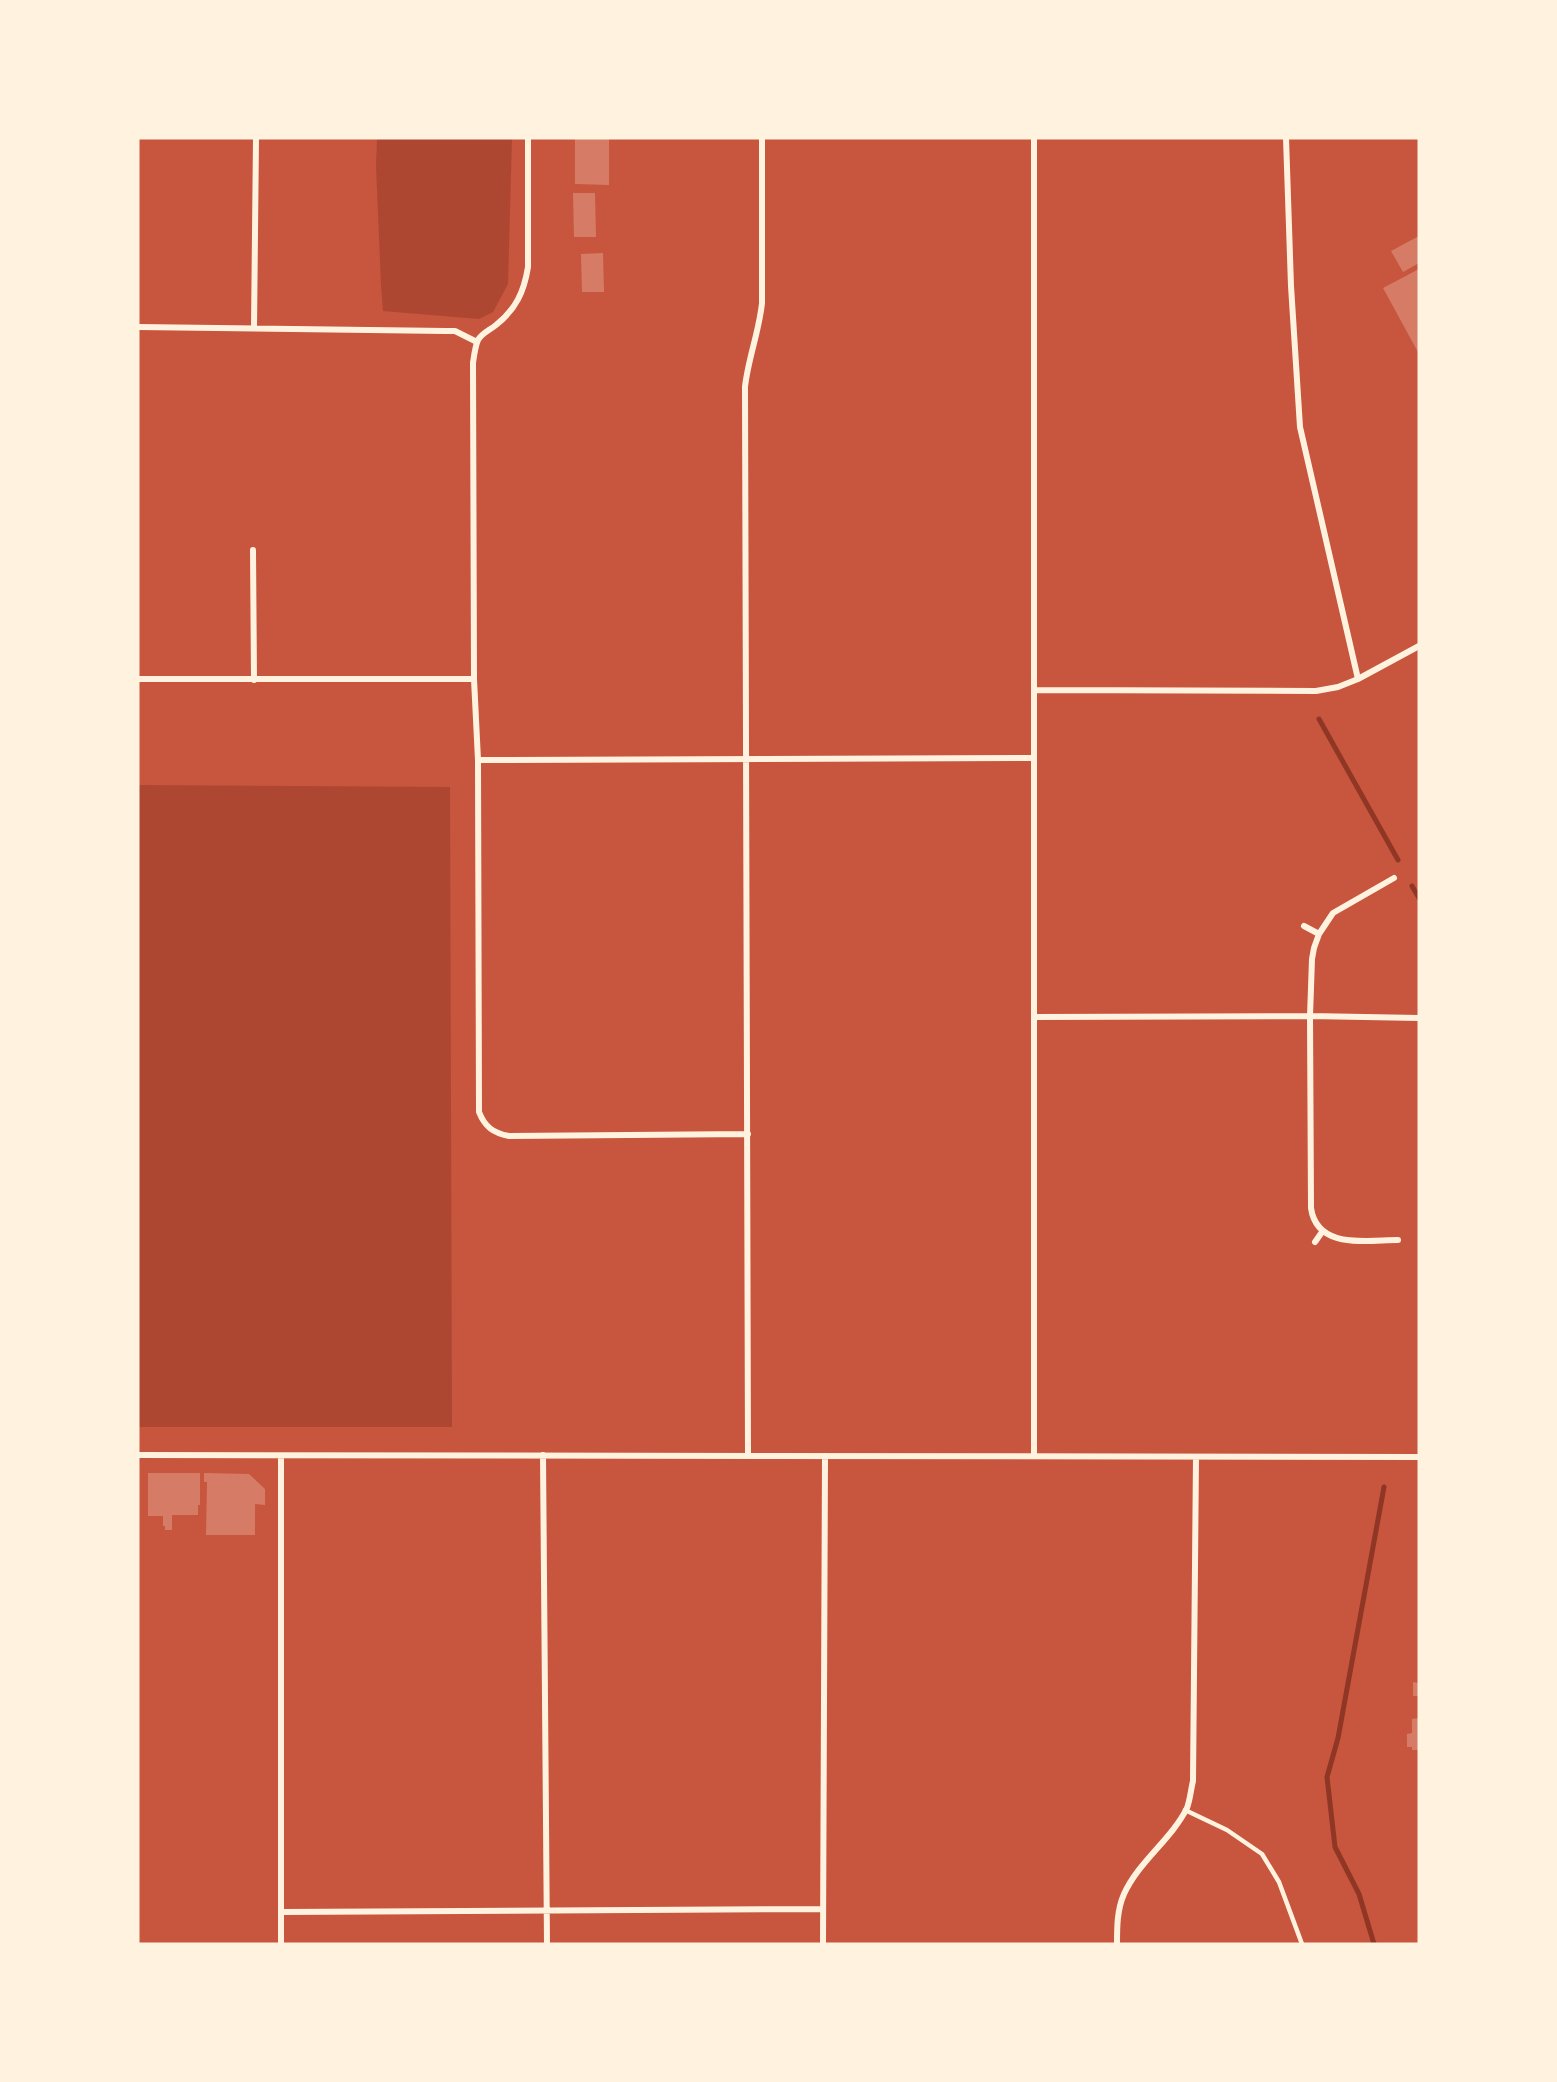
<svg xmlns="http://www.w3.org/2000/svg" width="1557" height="2082" viewBox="0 0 1557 2082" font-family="Overpass,sans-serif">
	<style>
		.green { fill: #ae4732 }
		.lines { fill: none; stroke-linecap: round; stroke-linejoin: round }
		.stream { stroke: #8f3625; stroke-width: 5 }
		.building { fill: #d67c66 }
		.service { stroke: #fff3e0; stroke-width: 4.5 }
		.minor { stroke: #fff3e0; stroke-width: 6 }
	</style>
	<rect width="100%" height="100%" fill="#c8553d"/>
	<path class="green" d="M377,138H512L508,284L493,312L479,319L383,311L381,285L376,166Z
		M138,785L450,787L452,1427H138Z"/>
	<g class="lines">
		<path class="stream" d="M1319,719L1398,860
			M1412,886L1419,898
			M1374,1944L1359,1894L1335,1847L1327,1777L1338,1738L1384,1487"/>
	</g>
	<path class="building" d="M575,138H609V185L575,184Z
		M573,193H595L596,237H574Z
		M1419,236V263L1403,272L1391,251Z
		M603,253L604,292H582L581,254Z
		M1419,269V354L1383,288Z
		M148,1473H200V1505H198V1515H172V1530H165V1526H163V1516H148Z
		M204,1473L249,1474L265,1489V1505L255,1504V1535H206L207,1482H204Z
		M1413,1682L1419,1683V1696H1413Z
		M1419,1718V1750H1412V1747H1407V1734L1412,1733V1719Z"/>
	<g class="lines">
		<path class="service" d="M1185,1810L1227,1830L1262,1854L1279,1882L1302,1944"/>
		<path class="minor" d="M528,138V267C524,292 516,309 496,325C490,330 482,333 478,340C475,347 474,356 473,363L474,679L478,760L479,1112C485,1127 493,1133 509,1136L748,1134
			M1286,138L1291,286L1300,427L1358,679
			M138,327L446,331H455L477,342
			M254,328L256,138
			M253,550L254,680
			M138,679H474
			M1034,690L1316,691L1338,687L1358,679L1419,646
			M478,760L1033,758
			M1394,878L1333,913L1319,934L1314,948L1312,959L1310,1016L1311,1208C1317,1250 1367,1240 1398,1240
			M1304,926L1319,934
			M1034,1017L1310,1016L1419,1018
			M1315,1242L1322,1232
			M138,1455L1419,1457
			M543,1455L547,1944
			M748,1455L745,387C748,359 759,332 762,303V138
			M1034,1455V138
			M281,1456V1944
			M281,1912L822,1909
			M823,1944L825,1456
			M1117,1944C1117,1927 1117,1910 1124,1894C1139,1861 1171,1840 1187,1808C1190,1800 1191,1789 1193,1781L1196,1457"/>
	</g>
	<rect width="1557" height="2082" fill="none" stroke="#fff3e0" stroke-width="279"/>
</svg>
